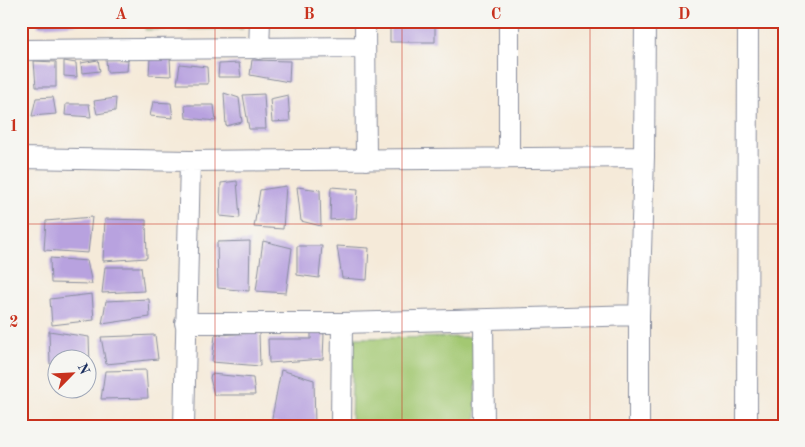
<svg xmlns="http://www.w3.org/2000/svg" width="805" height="447" viewBox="0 0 805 447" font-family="'Old Standard TT',serif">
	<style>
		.green { fill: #a3c872; stroke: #5f7c68 }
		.building { fill: #b8a2df }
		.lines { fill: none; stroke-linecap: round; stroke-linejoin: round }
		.minor-casing { stroke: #888c9c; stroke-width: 22 }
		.minor { stroke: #fff; stroke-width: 20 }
		.grid { fill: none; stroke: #c8321e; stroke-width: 1; stroke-opacity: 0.55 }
		.neatline { fill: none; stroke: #c8321e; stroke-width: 2 }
		.grid-label { font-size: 16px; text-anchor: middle; font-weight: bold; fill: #c8321e }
	</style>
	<rect width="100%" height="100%" fill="#f6f6f2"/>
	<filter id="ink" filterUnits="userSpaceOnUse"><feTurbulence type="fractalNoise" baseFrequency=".02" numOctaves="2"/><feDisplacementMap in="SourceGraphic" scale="10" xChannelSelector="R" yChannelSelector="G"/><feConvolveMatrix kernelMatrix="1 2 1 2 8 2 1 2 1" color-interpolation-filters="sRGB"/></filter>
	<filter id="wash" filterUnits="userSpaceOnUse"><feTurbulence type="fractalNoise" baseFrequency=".0096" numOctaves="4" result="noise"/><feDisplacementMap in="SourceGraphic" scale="20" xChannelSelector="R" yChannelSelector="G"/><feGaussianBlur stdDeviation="1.12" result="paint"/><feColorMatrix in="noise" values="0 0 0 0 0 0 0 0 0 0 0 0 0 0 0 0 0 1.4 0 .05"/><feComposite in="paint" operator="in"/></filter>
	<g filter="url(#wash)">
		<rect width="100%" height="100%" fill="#f5ead9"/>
		<path class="green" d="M145,21H243V29L145,30Z
			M476,337V426H351L353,338Z"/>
		<g id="blocks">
			<path class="building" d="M37,21H80L81,24L38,27Z
				M86,21H104V26L86,24Z
				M390,21H435V42H390Z
				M106,58L128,60L127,71L107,72Z
				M150,58L170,59L171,76L149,75Z
				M98,60L100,71L82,73L81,63Z
				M252,60L290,61L289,82L250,75Z
				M34,61L56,62V87H36Z
				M64,61L76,63L77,77L64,76Z
				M239,63L241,77H218L219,64Z
				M180,64L207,67L208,84H177Z
				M224,93L239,98L242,122L226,126Z
				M264,94L266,129H249L243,95Z
				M288,95L290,121L272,122L270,99Z
				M53,97L56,114L32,116L36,98Z
				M116,98L115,111L97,114L94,101Z
				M153,102L171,103L173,118L150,116Z
				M66,104H89L91,117L65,115Z
				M185,105H214L216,121L186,118Z
				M237,181L240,218L220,216L221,183Z
				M286,186L283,229L254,227L260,190Z
				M297,187L320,190L321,226L301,221Z
				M331,187L358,189L356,218L330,220Z
				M92,217L88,253L44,250L46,221Z
				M105,219L146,220L147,258L103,261Z
				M250,241L249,291L218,288L217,242Z
				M263,241L292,248L286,293L256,291Z
				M297,246H322L319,278L297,275Z
				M337,246L369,248L367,280L342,278Z
				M50,258L87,261L92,284L51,283Z
				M105,267H141L144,291L102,293Z
				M92,294L94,320L52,325L50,299Z
				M149,299L150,317L102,324L106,301Z
				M49,331L89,337L90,367L88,366V360H58V364H50Z
				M311,332L324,334L323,359L269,363L268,339H311Z
				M259,333L260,366L212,362L215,335Z
				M155,335L158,359L106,364L101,337Z
				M146,370L148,398L101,399L105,371Z
				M281,370L314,380L315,426L271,423Z
				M211,374L253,378L255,395H214L210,378Z"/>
		</g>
	</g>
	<g filter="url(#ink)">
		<use href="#blocks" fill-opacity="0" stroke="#888c9c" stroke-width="1"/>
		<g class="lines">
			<g class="minor-casing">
				<path id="minor" d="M365,21L366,160
					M259,49L260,21
					M21,50L364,47
					M509,157V21
					M21,158L190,161L644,157
					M483,320L484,426
					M185,323H342L639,315
					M184,426L190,161
					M341,426L342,323
					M639,426V315L644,157L645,21
					M747,426L748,21"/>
			</g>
			<use href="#minor" class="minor"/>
		</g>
	</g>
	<path class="grid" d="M215,21V426M402,21V426M590,21V426M21,224H784"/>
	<rect width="805" height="447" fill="none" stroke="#f6f6f2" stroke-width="55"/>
	<g transform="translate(72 374) rotate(66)"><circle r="24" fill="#f6f6f2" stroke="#9ea6b7"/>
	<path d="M0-4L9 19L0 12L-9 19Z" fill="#c8321e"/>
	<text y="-8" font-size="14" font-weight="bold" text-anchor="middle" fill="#1b2f5e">N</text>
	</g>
	<rect x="28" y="28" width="750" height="392" class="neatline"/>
	<g class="grid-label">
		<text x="121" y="19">A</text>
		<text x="309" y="19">B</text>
		<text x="496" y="19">C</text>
		<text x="684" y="19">D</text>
		<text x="14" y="131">1</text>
		<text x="14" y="327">2</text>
	</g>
</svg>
